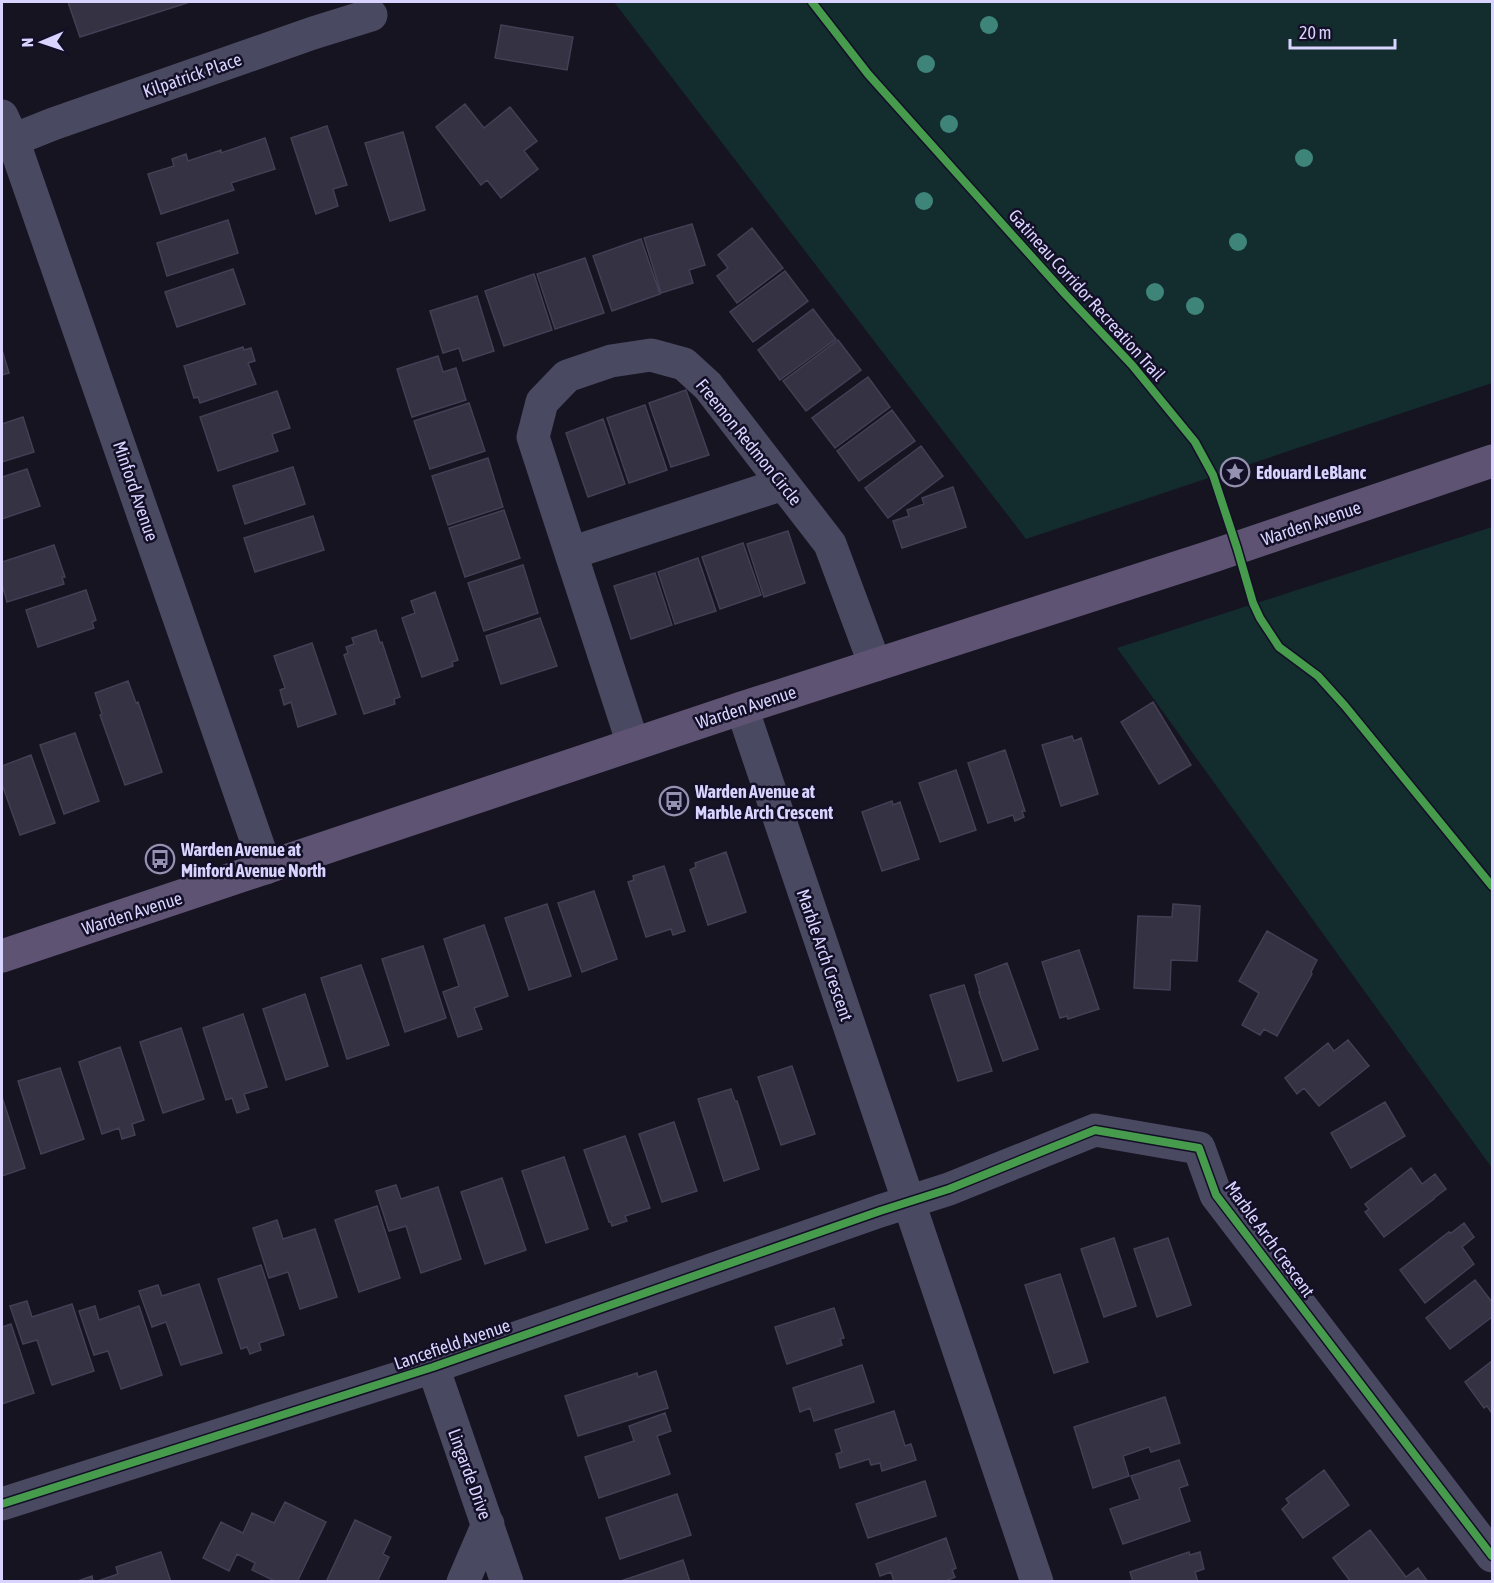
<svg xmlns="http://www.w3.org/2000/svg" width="1494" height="1583" viewBox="0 0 1494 1583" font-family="'Asap Condensed',sans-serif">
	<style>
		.green { fill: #132c2d }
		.building { fill: #343243; stroke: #433f54; stroke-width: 1.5 }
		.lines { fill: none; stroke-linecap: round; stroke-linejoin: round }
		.minor { stroke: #4a4962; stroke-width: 33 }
		.major { stroke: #5e5373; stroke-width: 33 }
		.cycleway-casing { stroke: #130f26; stroke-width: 11 }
		.cycleway { stroke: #469c4c; stroke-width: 8 }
		.tree { fill: #3e8478 }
		.labels { text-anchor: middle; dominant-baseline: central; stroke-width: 5; stroke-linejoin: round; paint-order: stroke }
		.street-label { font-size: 18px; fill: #d9d4ff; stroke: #130f26 }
		.poi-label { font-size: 18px; font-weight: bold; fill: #d9d4ff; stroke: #130f26; text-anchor: start }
	</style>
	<rect width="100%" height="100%" fill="#161421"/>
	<path class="green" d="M614,2H1492V383L1026,539Z
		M1492,527V1168L1117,648Z"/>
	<path class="building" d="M68,2H190L80,37Z
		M501,25L573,37L567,70L495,58Z
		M465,104L484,128L510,107L537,141L524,151L538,169L501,198L487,180L481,185L436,127Z
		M327,126L347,185L333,189L338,206L316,214L291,138Z
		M403,132L425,210L390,221L365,143Z
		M265,138L275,169L231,183L234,190L161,214L148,174L174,166L172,159L186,154L188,161L221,150V153Z
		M228,220L238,253L167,276L157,243Z
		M692,224L705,265L689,270L693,283L661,293L644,238Z
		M752,228L783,268L737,303L717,276L728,268L718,255Z
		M641,239L660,294L612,311L593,256Z
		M585,258L604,313L555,329L537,274Z
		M233,269L245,304L177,327L165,292Z
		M785,271L808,301L753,342L730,312Z
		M534,274L552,330L504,346L485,291Z
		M477,296L494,351L463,361L459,348L443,353L430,311Z
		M813,309L836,339L780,380L758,350Z
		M838,340L861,370L806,411L783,381Z
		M243,347L244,350L251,348L255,361L248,363L256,384L200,403L198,397L194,398L184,366Z
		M2,350L9,373L2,375Z
		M438,356L443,372L456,368L466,400L412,417L397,369Z
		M868,377L890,407L835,448L812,418Z
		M686,390L709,455L671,467L649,403Z
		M277,391L290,428L272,434L278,451L218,471L200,417Z
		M469,403L485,451L430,469L414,421Z
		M645,405L667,470L629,483L607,418Z
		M892,410L915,441L859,481L837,451Z
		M23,417L34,452L2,462V424Z
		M603,419L625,484L588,497L566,433Z
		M921,446L943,476L888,518L865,488Z
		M488,458L503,507L448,525L432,476Z
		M293,467L305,504L245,524L233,486Z
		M27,469L40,506L2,519V477Z
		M953,487L966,527L902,548L893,521L909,516L907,510L924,504L922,498Z
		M504,510L520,558L465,577L449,528Z
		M313,516L324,550L255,572L244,538Z
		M788,531L805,583L764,597L747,544Z
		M743,543L761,595L720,609L702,557Z
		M54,545L65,577H62L64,584L7,602L2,584V562Z
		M698,558L716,611L675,624L658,572Z
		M523,565L538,613L484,631L468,583Z
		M655,573L672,625L631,639L614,586Z
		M86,590L96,620L92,622L94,628L38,647L26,610Z
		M435,592L458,660L452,662L453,666L422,677L402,618L415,613L411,601Z
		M540,618L557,666L501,684L486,636Z
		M376,630L380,643L382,642L400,697L394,699L395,704L364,714L344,655L348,653L346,647L354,644L352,638Z
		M312,643L336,714L298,727L291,702L284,705L280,690L285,688L274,656Z
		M128,681L136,703L138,702L162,772L125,785L100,715L102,714L95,693Z
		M1153,702L1191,765L1159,784L1121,722Z
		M75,733L99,801L64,814L40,745Z
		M1072,736L1074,741L1081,738L1098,794L1061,806L1042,745Z
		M1005,750L1025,811H1022L1024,817L1015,821L1013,815L988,823L968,763Z
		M31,755L55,823L20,835L2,784V766Z
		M956,770L976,830L940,842L919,783Z
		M892,801L893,805L900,802L919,859L882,871L862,812Z
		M726,852L746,912L708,925L690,870L696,867L695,863Z
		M664,866L685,931L673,935L671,929L646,937L628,882L634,880L633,876Z
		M594,891L617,959L582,972L558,903Z
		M547,904L571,976L529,990L505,918Z
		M1173,904L1200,906L1197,961L1171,960L1170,990L1134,988L1138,916L1172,917Z
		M484,925L508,996L474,1008L482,1029L458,1037L443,992L459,986L444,939Z
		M1267,931L1317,960L1311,972L1312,974L1277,1036L1264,1029L1260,1035L1242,1025L1259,993L1239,981Z
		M423,946L446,1018L405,1032L382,959Z
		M1079,950L1099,1009L1068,1019L1067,1016L1060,1018L1042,962Z
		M1007,963L1038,1049L1003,1061L979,992H980L975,975Z
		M361,965L389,1045L347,1059L321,978Z
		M964,985L992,1071L958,1081L930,995Z
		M305,994L328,1066L286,1080L263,1009Z
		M243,1014L267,1087L244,1094L249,1109L237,1113L232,1098L226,1100L203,1028Z
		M181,1028L204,1099L163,1113L140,1042Z
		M1348,1040L1369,1066L1319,1106L1304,1088L1297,1094L1285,1078L1328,1043L1334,1051Z
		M120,1047L144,1120L132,1124L135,1135L122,1139L119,1128L102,1134L79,1062Z
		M792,1066L815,1134L781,1145L758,1077Z
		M60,1068L84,1139L41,1154L18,1081Z
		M731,1089L735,1101H737L759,1169L724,1181L698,1099Z
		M2,1097L25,1168L2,1176Z
		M1385,1102L1405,1136L1351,1168L1331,1133Z
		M674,1122L697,1191L662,1202L639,1134Z
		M625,1136L650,1208L625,1216L627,1221L612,1226L611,1222H609L584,1150Z
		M564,1157L588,1229L546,1243L522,1171Z
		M1411,1168L1422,1184L1435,1174L1446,1189L1434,1198V1199L1384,1237L1365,1212L1369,1209L1365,1204Z
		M502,1178L526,1250L485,1264L461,1192Z
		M396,1185L401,1199L438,1187L461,1259L421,1273L406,1226L389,1231L376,1191Z
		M377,1206L400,1278L359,1292L335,1220Z
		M277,1220L283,1239L315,1229L337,1297L300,1309L288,1272L269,1278L253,1228Z
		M1464,1223L1474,1237L1462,1247L1474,1264L1425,1303L1400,1270L1449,1232L1451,1233Z
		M1114,1238L1136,1306L1104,1317L1081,1249Z
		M1168,1238L1191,1305L1157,1317L1134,1249Z
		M261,1265L284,1335L259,1343L261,1350L250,1354L247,1347L241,1349L218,1279Z
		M1060,1274L1088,1362L1054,1373L1025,1285Z
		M1475,1280L1492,1302V1317L1450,1349L1426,1318Z
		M199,1284L222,1353L181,1365L166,1322L152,1327L139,1291L158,1285L162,1296Z
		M27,1301L32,1317L72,1304L94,1371L52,1385L37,1340L23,1344L10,1306Z
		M95,1306L99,1320L139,1306L162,1375L121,1389L108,1351L94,1355L79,1311Z
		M834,1308L844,1338L840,1339L842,1345L787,1364L775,1327Z
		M11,1324L34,1393L2,1404V1327Z
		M1492,1361V1411L1491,1412L1487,1406L1484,1408L1465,1382Z
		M862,1365L874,1402L814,1421L810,1408L800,1412L793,1388Z
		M656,1371L668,1408L578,1436L565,1396L637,1373L638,1377Z
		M1165,1397L1180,1443L1151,1452L1149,1447L1123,1456L1129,1476L1093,1488L1074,1427Z
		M894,1411L905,1446L911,1444L916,1460L882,1471L880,1463L871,1465L869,1459L840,1468L836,1454L842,1452L835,1430Z
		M665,1413L671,1431L657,1436L670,1474L599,1498L585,1457L634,1441L629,1426Z
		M1179,1460L1188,1485L1179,1488L1190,1521L1123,1544L1110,1509L1140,1499L1131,1476Z
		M1324,1470L1349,1505L1303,1538L1282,1509L1289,1503L1286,1499Z
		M925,1481L936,1516L868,1538L856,1504Z
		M677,1494L691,1535L620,1559L606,1518Z
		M285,1502L326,1522L297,1582H277L252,1570L255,1563L237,1554L229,1571L203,1558L221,1522L243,1533L252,1513L274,1523Z
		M355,1520L391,1537L383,1554L389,1557L377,1582H326Z
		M1370,1530L1406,1577L1418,1568L1428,1582H1351L1333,1558Z
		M946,1538L956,1568L952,1570L955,1577L943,1582H894L891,1572L880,1576L876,1564Z
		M161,1552L171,1582H95L118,1574L116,1567Z
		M1189,1552L1190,1555L1200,1552L1204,1569L1195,1572L1198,1582H1133L1130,1572Z
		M683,1560L690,1582H618Z
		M92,1576L93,1582H75Z"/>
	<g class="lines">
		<path class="minor" d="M2,116L13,140L266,868
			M13,140L53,124L313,33L371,15
			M571,553L783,484
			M742,708L1037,1582
			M633,744L533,437L542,402L567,376L611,361L651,355L684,364L708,386L830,544L875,665
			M433,1367L507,1582
			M2,1504L433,1367L880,1211L949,1189L1095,1130L1199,1148L1216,1195L1492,1556
			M463,1582L488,1524"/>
		<path class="major" d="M2,956L742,708L1213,556L1492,461"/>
		<g class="cycleway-casing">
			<path id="cycleway" d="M812,2L868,74L1066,295L1132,365L1195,442L1213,475L1237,548L1253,603L1260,618L1279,647L1318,676L1345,706L1492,886
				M2,1504L433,1367L880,1211L949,1189L1095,1130L1199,1148L1216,1195L1492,1556"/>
		</g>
		<use href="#cycleway" class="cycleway"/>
	</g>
	<g class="tree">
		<circle cx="989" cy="25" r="9"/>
		<circle cx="926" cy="64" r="9"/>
		<circle cx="949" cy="124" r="9"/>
		<circle cx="1304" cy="158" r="9"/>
		<circle cx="924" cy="201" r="9"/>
		<circle cx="1238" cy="242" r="9"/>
		<circle cx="1155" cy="292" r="9"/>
		<circle cx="1195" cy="306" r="9"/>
	</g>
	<defs>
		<g id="sight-ring" transform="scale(1.5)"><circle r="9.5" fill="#130f26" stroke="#9591b1" stroke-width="1.5"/><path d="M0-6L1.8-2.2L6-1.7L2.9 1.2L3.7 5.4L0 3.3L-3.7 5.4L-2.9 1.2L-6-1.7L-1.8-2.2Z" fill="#9591b1"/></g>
		<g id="bus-ring" transform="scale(1.5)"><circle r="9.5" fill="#130f26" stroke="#9591b1" stroke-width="1.5"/><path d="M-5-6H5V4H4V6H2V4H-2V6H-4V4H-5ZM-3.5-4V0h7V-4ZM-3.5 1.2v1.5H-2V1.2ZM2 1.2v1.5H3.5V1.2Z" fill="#9591b1"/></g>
	</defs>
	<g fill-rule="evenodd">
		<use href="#sight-ring" x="1235" y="472"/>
		<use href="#bus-ring" x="674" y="801"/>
		<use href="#bus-ring" x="160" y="859"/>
	</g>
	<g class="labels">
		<g class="street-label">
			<text transform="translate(192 75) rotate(-19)">Kilpatrick Place</text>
			<text transform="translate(1087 295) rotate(48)">Gatineau Corridor Recreation Trail</text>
			<text transform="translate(749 442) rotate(51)">Freemon Redmon Circle</text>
			<text transform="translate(136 491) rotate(71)">Minford Avenue</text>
			<text transform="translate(1311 523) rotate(-19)">Warden Avenue</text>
			<text transform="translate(746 707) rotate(-18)">Warden Avenue</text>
			<text transform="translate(132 913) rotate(-18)">Warden Avenue</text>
			<text transform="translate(825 955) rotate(71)">Marble Arch Crescent</text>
			<text transform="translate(1270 1239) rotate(54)">Marble Arch Crescent</text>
			<text transform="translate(452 1344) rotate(-19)">Lancefield Avenue</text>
			<text transform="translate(470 1474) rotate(70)">Lingarde Drive</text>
		</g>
		<g class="poi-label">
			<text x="1256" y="472">Edouard LeBlanc</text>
			<text x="695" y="791">Warden Avenue at<tspan x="695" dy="21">Marble Arch Crescent</tspan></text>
			<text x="181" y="849">Warden Avenue at<tspan x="181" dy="21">Minford Avenue North</tspan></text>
		</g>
	</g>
	<rect width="1494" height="1583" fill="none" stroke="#d9d4ff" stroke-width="6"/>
	<g transform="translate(42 42) rotate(268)" stroke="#130f26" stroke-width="4.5" paint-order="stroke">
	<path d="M0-4.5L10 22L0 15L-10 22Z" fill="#d9d4ff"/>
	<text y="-9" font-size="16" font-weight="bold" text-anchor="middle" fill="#d9d4ff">N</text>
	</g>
	<path d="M1290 39v9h105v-9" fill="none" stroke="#d9d4ff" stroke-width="3"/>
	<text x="1299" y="39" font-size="18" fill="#d9d4ff" stroke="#130f26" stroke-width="4.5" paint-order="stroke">20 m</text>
</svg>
